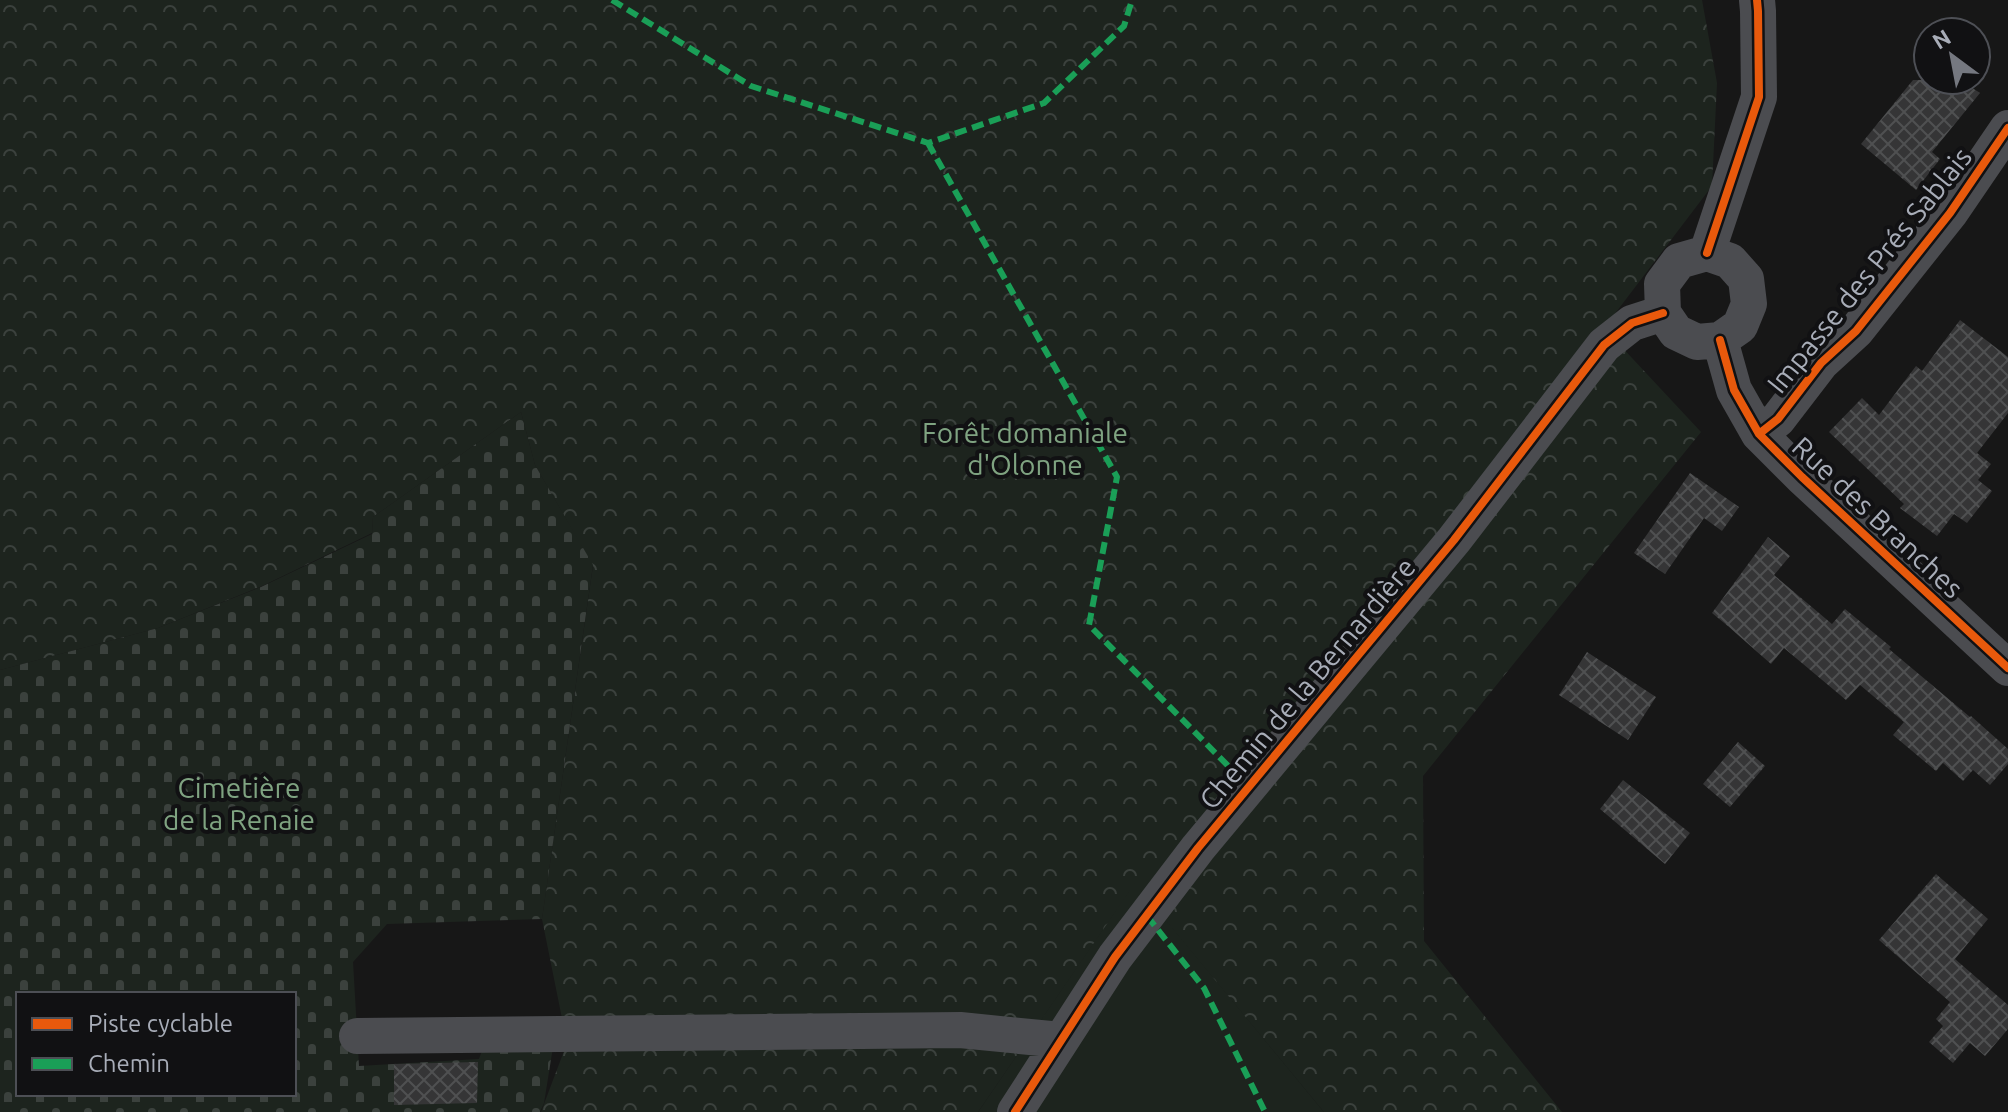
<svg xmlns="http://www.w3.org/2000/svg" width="2008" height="1112" viewBox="0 0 2008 1112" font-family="Ubuntu,sans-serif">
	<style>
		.green { fill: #1d241e }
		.forest { fill: url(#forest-crowns) }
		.cemetery { fill: url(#cemetery-stones); fill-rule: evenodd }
		.building { fill: url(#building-cross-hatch) }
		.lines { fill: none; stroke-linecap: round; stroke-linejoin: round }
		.minor { stroke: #4b4c50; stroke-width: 36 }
		.quiet { stroke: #1a9f57; stroke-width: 6; stroke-dasharray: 12 6; stroke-linecap: butt }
		.cycleway-casing { stroke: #111113; stroke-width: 13 }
		.cycleway { stroke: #e8590c; stroke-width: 8 }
		.labels { text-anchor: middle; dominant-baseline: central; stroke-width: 8; stroke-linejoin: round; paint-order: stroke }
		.street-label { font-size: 28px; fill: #a8adb8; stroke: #111113 }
		.park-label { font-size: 28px; fill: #7fa381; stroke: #111113 }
	</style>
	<defs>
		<pattern id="forest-crowns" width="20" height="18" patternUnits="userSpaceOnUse" patternTransform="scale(2)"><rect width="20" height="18" fill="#1d241e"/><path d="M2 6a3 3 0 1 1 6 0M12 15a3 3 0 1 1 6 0" fill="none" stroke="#3b413d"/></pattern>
		<pattern id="cemetery-stones" width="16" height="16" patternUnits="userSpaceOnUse" patternTransform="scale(2)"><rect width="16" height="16" fill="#1d241e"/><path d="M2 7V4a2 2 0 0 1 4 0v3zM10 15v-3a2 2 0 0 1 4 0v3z" fill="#3b413d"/></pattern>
		<pattern id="building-cross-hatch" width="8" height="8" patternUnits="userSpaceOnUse" patternTransform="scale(2)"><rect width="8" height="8" fill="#353536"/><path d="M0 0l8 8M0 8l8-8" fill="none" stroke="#4f5051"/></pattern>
	</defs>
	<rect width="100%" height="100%" fill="#171717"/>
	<path class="green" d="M1135,882L1324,1112H978Z"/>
	<path class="forest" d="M0,0H1702L1717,83L1712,186L1604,328L1701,432L1423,776L1424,941L1562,1112H1324L1135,883L978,1112H541L567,1043L542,919L593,566L535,465L521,412L373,517L372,533L260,587L158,628L0,670Z"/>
	<path class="cemetery" d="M521,412L535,465L593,565L542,919L387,924L353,962L359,1066L479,1059L483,1048L553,1047L544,1103L540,1112H0V670L158,628L261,587L372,534L373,517ZM18,994H294V1094H18Z"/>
	<path class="building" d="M1913,80H1960L1980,93L1932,152L1940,159L1916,190L1861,144Z
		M1960,320L2008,357V413L1977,453L1991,464L1978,480L1992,491L1967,523L1954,514L1937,536L1900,508L1904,504L1829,432L1862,398L1879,415L1916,366L1922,371Z
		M1690,473L1739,507L1722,531L1704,518L1665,574L1634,553Z
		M1768,537L1790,556L1774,575L1832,624L1845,609L1891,647L1889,649L1970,717L1971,716L2008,749V764L1990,785L1973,770L1963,781L1943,763L1936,771L1893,735L1904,722L1860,685L1846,700L1784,648L1771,664L1729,627L1740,614L1729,627L1712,613Z
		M1587,652L1656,697L1628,740L1559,695Z
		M1738,742L1765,766L1730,807L1703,784Z
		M1623,780L1690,833L1665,864L1600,809Z
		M1936,874L1988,919L1955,959L2008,1005V1029L1985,1056L1970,1043L1953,1063L1929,1042L1943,1026L1936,1019L1950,1002L1879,940Z
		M478,1062L477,1103L394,1105V1064Z"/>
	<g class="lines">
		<path class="minor" d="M1707,253L1730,261L1746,279L1749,304L1740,326L1720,340L1697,342L1676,332L1663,313L1662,284L1679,261Z
			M1707,253L1759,97L1758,11L1757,0
			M1720,340L1734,390L1759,434L1802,477L2008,668
			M1759,434L1778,419L1821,363L1856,331L1950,213L2008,128
			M357,1036L960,1030L1061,1040
			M1015,1112L1115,957L1198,848L1454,540L1604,345L1632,323L1663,313"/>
		<path class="quiet" d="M612,0L751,86L928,143L1044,103L1124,26L1132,0
			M928,143L1117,477L1089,625L1249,787
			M1147,916L1204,988L1265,1112"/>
		<g class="cycleway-casing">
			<path id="cycleway" d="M1707,253L1759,97L1758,11L1757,0
				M1720,340L1734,390L1759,434L1802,477L2008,668
				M1759,434L1778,419L1821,363L1856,331L1950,213L2008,128
				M1015,1112L1115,957L1198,848L1454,540L1604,345L1632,323L1663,313"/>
		</g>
		<use href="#cycleway" class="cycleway"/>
	</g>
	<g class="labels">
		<g class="street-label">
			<text transform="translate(1869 270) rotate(-51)">Impasse des Prés Sablais</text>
			<text transform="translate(1878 517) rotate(43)">Rue des Branches</text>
			<text transform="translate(1307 683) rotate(-50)">Chemin de la Bernardière</text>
		</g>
		<g class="park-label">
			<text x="1025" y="432">Forêt domaniale<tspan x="1025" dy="32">d'Olonne</tspan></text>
			<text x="239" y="787">Cimetière<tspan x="239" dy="32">de la Renaie</tspan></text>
		</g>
	</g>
	<rect x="16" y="992" width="280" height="104" fill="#111113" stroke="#4d4f55" stroke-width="2"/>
	<rect x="32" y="1018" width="40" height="12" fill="#e8590c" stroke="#4d4f55" stroke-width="2"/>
	<text x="88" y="1032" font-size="24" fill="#a8adb8">Piste cyclable</text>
	<rect x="32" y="1058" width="40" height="12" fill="#1a9f57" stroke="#4d4f55" stroke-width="2"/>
	<text x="88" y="1072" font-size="24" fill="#a8adb8">Chemin</text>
	<g transform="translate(1952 56) rotate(328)"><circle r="38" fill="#111113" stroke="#4d4f55" stroke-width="2"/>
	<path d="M0-6L14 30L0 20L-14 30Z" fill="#757880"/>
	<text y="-12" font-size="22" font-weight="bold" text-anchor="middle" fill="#a8adb8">N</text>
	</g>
</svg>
